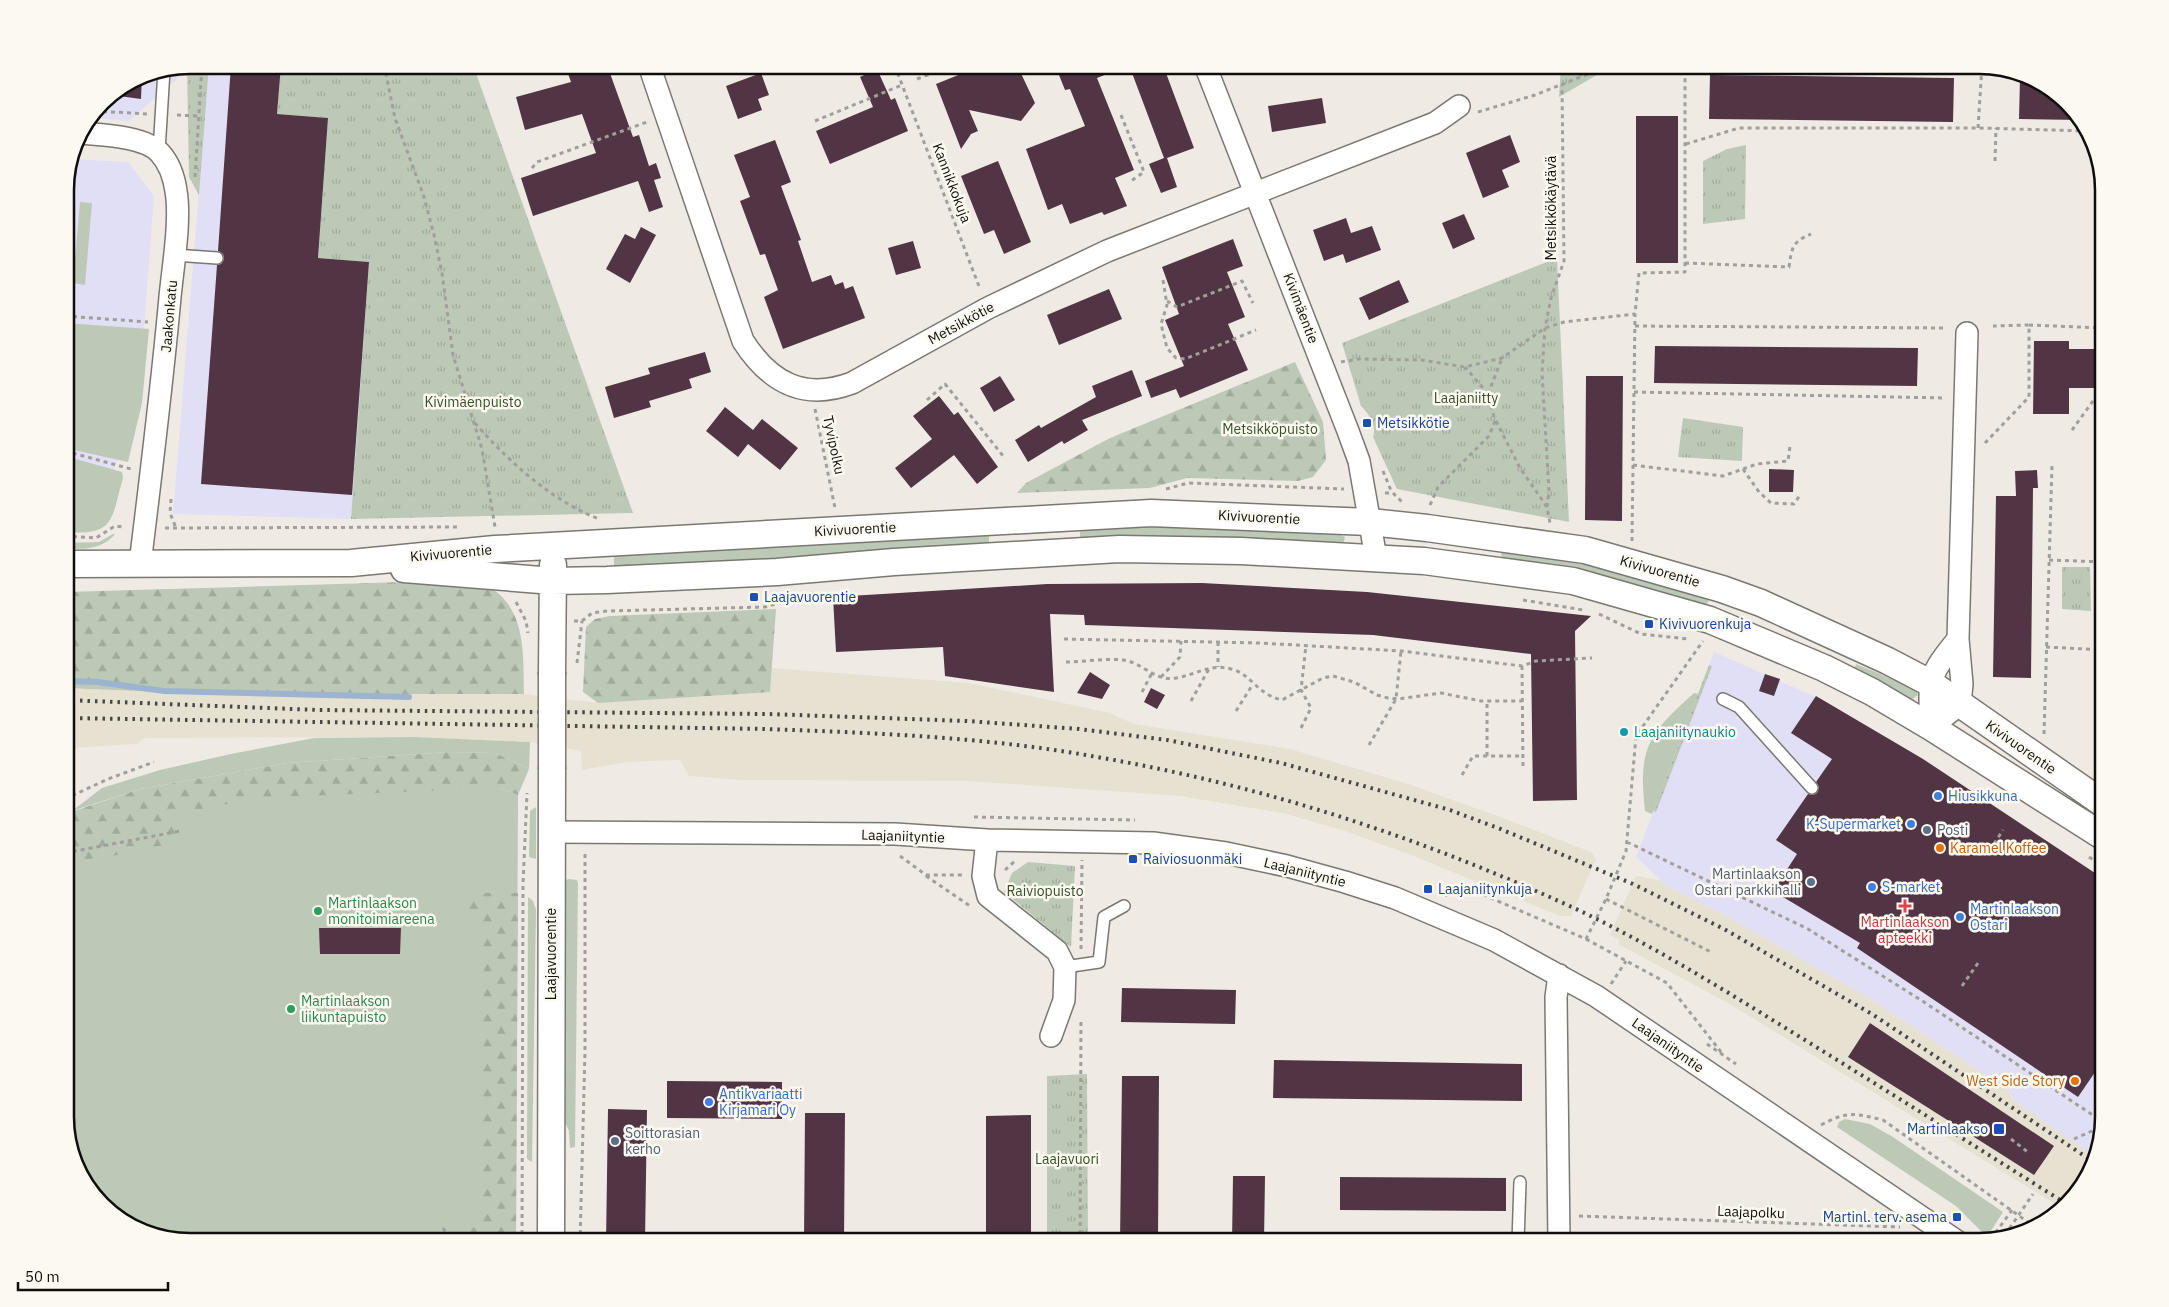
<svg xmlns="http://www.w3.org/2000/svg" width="2169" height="1307" viewBox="0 0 2169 1307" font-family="'IBM Plex Sans',sans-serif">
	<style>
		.commercial { fill: #e1dff5 }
		.built { fill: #e7e1d2 }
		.grass { fill: #bcc9b7 }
		.forest { fill: url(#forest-firs) }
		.park { fill: url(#park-tufts) }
		.garden { fill: url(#garden-dots) }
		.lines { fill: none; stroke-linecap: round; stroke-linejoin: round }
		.stream { stroke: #9cb4cf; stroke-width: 6 }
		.building { fill: #523544 }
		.service-casing { stroke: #7b7871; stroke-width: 14 }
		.minor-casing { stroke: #7b7871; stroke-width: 24 }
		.tertiary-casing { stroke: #7b7871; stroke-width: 29 }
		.path { stroke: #a29f9a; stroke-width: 3; stroke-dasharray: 4 4; stroke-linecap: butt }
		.service { stroke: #fff; stroke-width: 11 }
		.minor { stroke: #fff; stroke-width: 21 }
		.tertiary { stroke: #fff; stroke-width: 26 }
		.rail { stroke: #494744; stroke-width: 4; stroke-dasharray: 2.5 5; stroke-linecap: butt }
		.tertiary-bridge-casing { stroke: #7b7871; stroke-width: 29; stroke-linecap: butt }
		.tertiary-bridge { stroke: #fff; stroke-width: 26 }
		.transit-dot { fill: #1a4fb4; stroke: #fcf9f1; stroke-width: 2 }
		.culture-dot { fill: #0f9aa8; stroke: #fcf9f1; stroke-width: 2 }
		.shop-dot { fill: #3f7fe0; stroke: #fcf9f1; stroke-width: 2 }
		.service-dot { fill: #5c6f8a; stroke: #fcf9f1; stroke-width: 2 }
		.food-dot { fill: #e8710a; stroke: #fcf9f1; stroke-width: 2 }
		.health-dot { fill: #e0444e; stroke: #fcf9f1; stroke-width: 2 }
		.leisure-dot { fill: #2e9e5b; stroke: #fcf9f1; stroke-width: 2 }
		.labels { text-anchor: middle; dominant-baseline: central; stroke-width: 5; stroke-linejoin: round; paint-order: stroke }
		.street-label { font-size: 14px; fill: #0f0e0c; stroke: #fcf9f1 }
		.park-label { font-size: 14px; fill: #345025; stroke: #fcf9f1 }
		.transit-label { font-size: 14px; fill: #164399; stroke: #fcf9f1; text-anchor: start }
		.culture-label { font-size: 14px; fill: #0d838f; stroke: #fcf9f1; text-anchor: start }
		.shop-label { font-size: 14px; fill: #366cbe; stroke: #fcf9f1; text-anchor: start }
		.service-label { font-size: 14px; fill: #4e5e75; stroke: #fcf9f1; text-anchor: start }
		.food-label { font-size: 14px; fill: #c56008; stroke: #fcf9f1; text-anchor: start }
		.leisure-label { font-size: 14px; fill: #27864d; stroke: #fcf9f1; text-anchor: start }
		.health-label { font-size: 14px; fill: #be3a42; stroke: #fcf9f1 }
		.rim { fill: none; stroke: #0f0e0c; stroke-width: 2.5 }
	</style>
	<defs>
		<pattern id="forest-firs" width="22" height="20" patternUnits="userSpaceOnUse" patternTransform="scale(1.25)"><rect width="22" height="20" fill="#bcc9b7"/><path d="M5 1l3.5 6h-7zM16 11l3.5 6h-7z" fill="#a0ab9c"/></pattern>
		<pattern id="park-tufts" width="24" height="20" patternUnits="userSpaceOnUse" patternTransform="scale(1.25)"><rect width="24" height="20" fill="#bcc9b7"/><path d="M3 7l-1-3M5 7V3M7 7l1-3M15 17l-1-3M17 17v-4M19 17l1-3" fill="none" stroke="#a0ab9c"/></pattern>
		<pattern id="garden-dots" width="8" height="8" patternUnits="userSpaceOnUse" patternTransform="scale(1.25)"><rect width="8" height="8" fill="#bcc9b7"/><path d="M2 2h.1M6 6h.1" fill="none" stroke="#a0ab9c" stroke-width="1.8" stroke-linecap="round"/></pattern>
	</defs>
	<rect width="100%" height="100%" fill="#efebe4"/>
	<path class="commercial" d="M209,65H281L328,117L318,258L369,262L351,519L173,514Z
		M187,66V70L129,121L90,118L102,101L142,74Z
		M71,159L128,162L154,196L138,406L100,505L65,501V182Z
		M1714,652L1816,697L1923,759L2104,879V1118L2094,1156L2013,1100L2008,1091L2000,1085L1871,999L1730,918L1667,886L1636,857Z"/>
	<path class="built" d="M771,668L969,683L1110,713L1134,724L1290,749L1408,784L1503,818L1591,852L1596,859L1571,916H1560L1411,855L1345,831L1283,813L1180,796L969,781L743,780L689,776L680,760L628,762L582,770L581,751L530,742L414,737L144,738L137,744L65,748V688L216,694H524L598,703L770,692Z
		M1636,876L1660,880L1667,886L1730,918L1871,999L2000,1085L2008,1091L2013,1100L2094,1156L2087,1180L2060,1207L1728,1003L1618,944L1620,940L1610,935Z"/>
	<path class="grass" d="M80,202L92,203L85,285L73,283Z
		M65,323L149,329L142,403L128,462L65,448Z
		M65,456L122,472L123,478C111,519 116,536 65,532Z
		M1151,525L1336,533L1345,537L1343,545L1333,548L1174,537L1080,538V531L1084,529Z
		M989,532V545L614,568V553Z
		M113,534H115C102,550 84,549 65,549V543L99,542Z
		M1511,548L1619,570L1710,597L1705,609L1502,559L1501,552L1504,549Z
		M1856,664L1909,686L1916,690L1918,695L1911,700L1904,698L1854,670Z
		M1694,693L1698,694L1652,814L1645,811C1638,748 1648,734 1694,693Z
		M414,737L530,742L529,769L495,753L449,752L287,763L140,789L72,811L102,788L160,770L231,754L314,738Z
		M261,781L500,788L518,795L516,1236L511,1242H190L127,1225L82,1180L65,1125V834Z
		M536,807V859L529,857L530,811Z
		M569,879L577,880L578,883L575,1147L570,1148L569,1131L564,1120L566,880Z
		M528,897L533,901L536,910L532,1162L527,1159Z
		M1845,1119L1870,1124L1893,1137L2003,1212L1987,1237L1956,1206L1837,1127L1839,1122Z"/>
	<path class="forest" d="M1295,362L1323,422L1326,460L1313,477L1298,481L1187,478L1150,488L1017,493L1026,483L1110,438Z
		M405,582L486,585C527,607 523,654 524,694H216L65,688V592Z
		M776,609L770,692L598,703L583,692L586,627L595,619L610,616Z
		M76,747L67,777L65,779V748Z
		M449,752L495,753L529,769L518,795L500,788L255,798L177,815L182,841L65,866V814L140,789L287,763Z
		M469,893H518L516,1236L511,1242H464L462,1228L481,1227L484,933L478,918L463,917Z"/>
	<path class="park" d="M209,65L199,195L189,177L187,66Z
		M281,65H473L633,513L351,519L369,262L318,258L328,118L277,114Z
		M1561,65H1614L1559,97Z
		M1746,145L1745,219L1703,224V161L1727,149Z
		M1557,258L1569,522L1397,489L1373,437C1377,426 1369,414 1361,406L1342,343Z
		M1683,418L1743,427L1742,461L1678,457Z
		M2062,567H2090L2091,611L2062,609Z
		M1028,862L1075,866L1071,947L1004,892L1012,873Z
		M1087,1074L1088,1242H1047V1076Z"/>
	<path class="garden" d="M1709,665L1712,666L1656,812L1653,811Z"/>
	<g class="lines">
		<path class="stream" d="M65,681L98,682L164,691L409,697"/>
	</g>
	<path class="building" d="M231,65H281L277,114L328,118L318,258L369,262L352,495L201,484L217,265L221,264L224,259L223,254L218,251Z
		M565,65H607L633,137L639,135L649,166L656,163L661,178L654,180L663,207L649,212L638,181L533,216L521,178L596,153L582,114L525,130L516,97L571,82Z
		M983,65H1017L1035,103L1021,121L969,110L978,131L971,134L961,149L936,84Z
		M1055,65L1127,66L1097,78L1134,170L1115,178L1127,206L1104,215L1102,212L1070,224L1062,204L1048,210L1026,149L1085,126L1070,89L1065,90Z
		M1129,65H1163L1194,148L1167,158L1177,187L1161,193L1149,164L1164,158Z
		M877,69L891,100L895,98L908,131L830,164L816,131L873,107L860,77Z
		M761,73L769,95L758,99L762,110L738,119L726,86Z
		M142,74L141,99L111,95L133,80Z
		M1710,75L1954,78L1953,122L1709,119Z
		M2020,79L2042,82L2080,120L2019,119Z
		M1322,98L1326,123L1272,132L1268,106Z
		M1636,116H1678V263H1636Z
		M1510,135L1520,162L1502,170L1509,187L1483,198L1466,153Z
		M775,140L791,182L781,186L801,240L798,241L812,282L831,275L835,285L843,282L845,289L853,286L865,318L783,349L764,297L778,290L765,254L760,255L740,201L750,197L734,155Z
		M998,161L1031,242L1004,254L994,230L984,234L961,176Z
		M1464,214L1475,239L1453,249L1442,223Z
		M1346,218L1351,233L1372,226L1381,250L1346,263L1343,254L1324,261L1313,230Z
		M641,227L656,235L630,283L606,269L625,234L635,239Z
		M1233,239L1243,266L1227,272L1245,317L1228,324L1248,370L1180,398L1176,389L1151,398L1145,381L1184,366L1165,320L1179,314L1162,267Z
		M913,241L921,268L896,275L888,248Z
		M1399,280L1409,302L1369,320L1359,298Z
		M1109,289L1122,319L1059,345L1047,315Z
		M2034,341H2069V349H2104V388H2069V414H2033Z
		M1655,346L1918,348L1917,386L1654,383Z
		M705,352L711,372L689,379L692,388L649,401L651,407L614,418L605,387L650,374L648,368Z
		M1132,370L1142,396L1082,420L1088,430L1064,444L1062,441L1028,462L1015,440L1039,425L1041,428L1096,397L1092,386Z
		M1000,376L1015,400L994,412L980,388Z
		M1586,376H1623L1622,521L1585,520Z
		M939,396L954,415L958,412L998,467L977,484L954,455L911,488L895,468L932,439L913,416Z
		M725,407L753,430L762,419L798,448L780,470L748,444L738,457L706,431Z
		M1769,469L1794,470L1793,492H1769Z
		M2037,470L2038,488H2033L2031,678L1993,677L1996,496H2016L2015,471Z
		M1202,583L1367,592L1591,616L1575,631L1577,800L1533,801L1531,654L1373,635L1085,625L1084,615L1050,614L1054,692L945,676L943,647L836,652L833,597L1047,584Z
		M1090,672L1110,685L1102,699L1077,693Z
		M1765,674L1780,679L1774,696L1759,691Z
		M1151,688L1165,695L1157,709L1144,702Z
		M1816,696L1923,759L2104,879V1059L2078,1097L1857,948L1860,943L1773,891L1797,854L1776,840L1808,794L1813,795L1817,793L1819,787L1816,782L1832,759L1791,733Z
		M319,928H401L400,954H320Z
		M1122,988L1236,990L1235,1024L1121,1022Z
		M1870,1023L2054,1146L2034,1175L1848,1057Z
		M1274,1060L1522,1064V1101L1273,1098Z
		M1122,1076H1159L1158,1242H1120Z
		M667,1081L782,1082V1119L667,1118Z
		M608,1109L647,1110L645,1242H606Z
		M805,1113H845L844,1242H804Z
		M1031,1115V1242H986V1116Z
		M1233,1176H1265L1264,1242H1232Z
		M1340,1177L1506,1178V1211L1340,1210Z"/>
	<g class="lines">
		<g class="service-casing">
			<path id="service" d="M159,151L164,70
				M174,255L217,258
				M1723,699L1739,707L1812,788
				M1065,967L1099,962L1104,917L1124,906
				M1518,1242L1520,1182"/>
		</g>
		<g class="minor-casing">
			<path id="minor" d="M649,65L743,341C770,383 804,401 852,383L988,308L1107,251L1435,123L1459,106
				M1205,65L1348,431L1359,461L1376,558
				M80,133C102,135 145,136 160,153C169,163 174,177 176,191C181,220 173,266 170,297C162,386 151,475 140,564
				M1931,727L1960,704L1962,684L1958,639L1967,333
				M1931,727C1929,679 1927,677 1958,639
				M552,832L895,834L987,840L1153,843L1226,853L1287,866L1345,882L1395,898L1494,940L1596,996L1958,1242
				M987,840L983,876L988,896L1057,951L1065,967L1064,1000L1051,1036
				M1559,1242L1556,997L1559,975"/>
		</g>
		<g class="tertiary-casing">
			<path id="tertiary" d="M65,564L351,563L495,549L1151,513L1370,522L1427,528L1585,550L1722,589L1761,603L1888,661L1930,683L2104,804
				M404,569L553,581L607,580L777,572L894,562L1119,549L1241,551L1424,561L1573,581L1710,620L1824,668L1872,692L1931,727L2104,837
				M552,672L553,565
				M551,1242L552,769"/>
		</g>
		<path class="path" d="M384,65L395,118L424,197L434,235L442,273L453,355L482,449L495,527
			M897,65L898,74L980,289
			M1380,70L1395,65
			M1580,76L1584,65
			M917,79L954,65
			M95,111L148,114
			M1478,112L1535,95L1611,65
			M177,115L198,116
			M1121,115L1144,172L1131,181
			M815,121L902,85
			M1978,128L1982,66
			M1686,144L1739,128H1978L2088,131
			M1995,161L1996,128
			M532,168L537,162L647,122
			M2097,170H2100
			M195,177L202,65
			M2094,224H2104
			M1685,263L1789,267C1792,247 1792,242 1811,234
			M2094,276L2104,278
			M1163,280L1167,305L1161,324L1167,348L1176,358L1185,359L1256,330
			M1167,301L1177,307L1242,281L1253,303
			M65,316L148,322
			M2029,325L2104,328
			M1635,326L1947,328
			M1341,362L1359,359L1421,360L1465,367L1502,358L1545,328L1564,322L1635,314
			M1634,392L1946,398
			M1488,394L1502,358
			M927,400L945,384L1004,457
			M815,409L835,508
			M1496,421L1520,468L1547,507L1550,523
			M475,423C508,461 552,501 599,519
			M2072,430L2095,398H2104
			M1985,443L2029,397V325L1993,326
			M65,451L131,469
			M1633,465L1723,476L1757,464L1788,461L1790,446
			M1743,469L1759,492L1771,503L1794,504L1800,495
			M1383,471L1392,493
			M1166,489L1188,483L1344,489
			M1385,493H1393L1402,502
			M171,499L170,513L176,528
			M1430,505L1438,487L1489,436L1495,421L1488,394L1465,367
			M1547,507L1549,491L1542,373L1545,328L1551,298L1564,261L1562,85
			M165,528L461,527
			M65,536L96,538L115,526L124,527
			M1632,541L1635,314L1639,273L1685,272V65
			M2049,560L2104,562
			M1523,600L1583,610
			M516,602L526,621L528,633
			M1599,614L1641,634L1688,639
			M574,621H582L592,613L607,611L765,607L813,593
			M1064,639L1260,643L1401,651L1522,666L1536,661L1592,658
			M1218,642V667
			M2046,647L2104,650
			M1066,662C1084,662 1105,658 1123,660C1142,662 1155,682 1176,678C1196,675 1210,663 1231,669C1252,674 1256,694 1282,700L1323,678L1333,676L1354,682L1377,695L1388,698L1398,699L1441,693L1481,701H1522
			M577,663L582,621
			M1522,666L1523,767
			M1161,677L1180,657L1181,641
			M1142,692L1152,673
			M1191,701L1210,667
			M1236,711L1253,684
			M1301,728L1311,708L1301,690L1306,645
			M2044,734L2052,465
			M1369,745L1396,699L1401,651
			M1487,756V701
			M2099,773L2104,708
			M1462,775L1473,756H1523
			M65,799L108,779L154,762
			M974,817L1135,820
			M1627,842L1808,929L1924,1002L2103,1122
			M1994,844L2003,830
			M65,853L180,831
			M900,856L926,875H962
			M2089,857L2104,867
			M1005,870L1015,861
			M926,876L970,906
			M1445,896L1455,890L1479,893L1586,939L1606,899L1626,851L1636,736L1703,641
			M1606,899L1711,952
			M1586,939L1667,983L1721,1052
			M1081,949L1082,860
			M1611,984L1626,961
			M1962,986L1978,963
			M1707,1044L1736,1064
			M1821,1125C1847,1111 1855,1113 1883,1120L2035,1227
			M2011,1139L2029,1153
			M2074,1139L2101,1127
			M1579,1216L1900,1227
			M443,1228L452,1242
			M2005,1235L2033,1194
			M1978,1236L1983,1241
			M1991,1239L2012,1210
			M522,1242L523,885L527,793
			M580,1242L585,1051V853
			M1080,1242L1081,1018"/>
		<use href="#service" class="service"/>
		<use href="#minor" class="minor"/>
		<use href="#tertiary" class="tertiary"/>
		<path class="rail" d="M65,700L318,710L768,714L967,721L1079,729L1167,740L1281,763L1450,810L1498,828L1633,884L1724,929L1872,1014L2092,1161
			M65,718L766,729C876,733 988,737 1097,757C1265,786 1419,837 1574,908C1657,947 1735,997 1813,1045C1897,1097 1981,1150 2065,1203"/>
		<g class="tertiary-bridge-casing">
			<path id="tertiary-bridge" d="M552,672V769"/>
		</g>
		<use href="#tertiary-bridge" class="tertiary-bridge"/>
	</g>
	<g class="transit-dot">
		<rect x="1362" y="418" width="10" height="10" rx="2.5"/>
		<rect x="749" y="592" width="10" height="10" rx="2.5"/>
		<rect x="1644" y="619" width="10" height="10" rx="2.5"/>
		<rect x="1128" y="854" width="10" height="10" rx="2.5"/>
		<rect x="1423" y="884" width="10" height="10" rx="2.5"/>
		<rect x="1993" y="1123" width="12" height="12" rx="2.5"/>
		<rect x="1952" y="1212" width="10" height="10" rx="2.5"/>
	</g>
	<circle class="culture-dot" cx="1624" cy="732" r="5"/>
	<g class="shop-dot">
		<circle cx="1938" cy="796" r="5"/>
		<circle cx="1911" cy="824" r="5"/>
		<circle cx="1872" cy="887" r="5"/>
		<circle cx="1960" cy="917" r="5"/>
		<circle cx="709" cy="1102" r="5"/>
	</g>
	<g class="service-dot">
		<circle cx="1927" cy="830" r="5"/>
		<circle cx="1811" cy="882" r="5"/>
		<circle cx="615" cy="1141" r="5"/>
	</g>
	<g class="food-dot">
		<circle cx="1940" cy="848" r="5"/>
		<circle cx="2075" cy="1081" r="5"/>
	</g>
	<path class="health-dot" d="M1902.5 898.5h5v5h5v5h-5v5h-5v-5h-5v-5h5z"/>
	<g class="leisure-dot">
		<circle cx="318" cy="911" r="5"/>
		<circle cx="291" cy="1009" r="5"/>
	</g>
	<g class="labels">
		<g class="street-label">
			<text transform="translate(952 183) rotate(69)">Kannikkokuja</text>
			<text transform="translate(1551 208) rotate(-90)">Metsikkökäytävä</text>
			<text transform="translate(1301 308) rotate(69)">Kivimäentie</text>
			<text transform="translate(169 316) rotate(-85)">Jaakonkatu</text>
			<text transform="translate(961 323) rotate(-29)">Metsikkötie</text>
			<text transform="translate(834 445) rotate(78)">Tyvipolku</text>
			<text transform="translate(1259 517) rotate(3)">Kivivuorentie</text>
			<text transform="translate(855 529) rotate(-3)">Kivivuorentie</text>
			<text transform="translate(451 553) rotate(-5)">Kivivuorentie</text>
			<text transform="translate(1660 571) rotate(16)">Kivivuorentie</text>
			<text transform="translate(2021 747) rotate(35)">Kivivuorentie</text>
			<text transform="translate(903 836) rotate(2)">Laajaniityntie</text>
			<text transform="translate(1305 872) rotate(14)">Laajaniityntie</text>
			<text transform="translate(551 954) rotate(-90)">Laajavuorentie</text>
			<text transform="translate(1668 1045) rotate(35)">Laajaniityntie</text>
			<text transform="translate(1751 1212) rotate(2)">Laajapolku</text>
		</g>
		<g class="park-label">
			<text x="1466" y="398">Laajaniitty</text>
			<text x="473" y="402">Kivimäenpuisto</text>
			<text x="1270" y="429">Metsikköpuisto</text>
			<text x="1045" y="891">Raiviopuisto</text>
			<text x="1067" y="1159">Laajavuori</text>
		</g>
		<g class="transit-label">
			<text x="1377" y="423">Metsikkötie</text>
			<text x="764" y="597">Laajavuorentie</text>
			<text x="1659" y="624">Kivivuorenkuja</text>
			<text x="1143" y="859">Raiviosuonmäki</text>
			<text x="1438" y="889">Laajaniitynkuja</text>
			<text x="1988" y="1129" text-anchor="end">Martinlaakso</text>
			<text x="1947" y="1217" text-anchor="end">Martinl. terv. asema</text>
		</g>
		<g class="culture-label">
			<text x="1634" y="732">Laajaniitynaukio</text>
		</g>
		<g class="shop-label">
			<text x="1948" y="796">Hiusikkuna</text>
			<text x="1901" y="824" text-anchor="end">K-Supermarket</text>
			<text x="1882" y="887">S-market</text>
			<text x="1970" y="909">Martinlaakson<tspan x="1970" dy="16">Ostari</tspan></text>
			<text x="719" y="1094">Antikvariaatti<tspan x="719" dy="16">Kirjamari Oy</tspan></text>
		</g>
		<g class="service-label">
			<text x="1937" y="830">Posti</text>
			<text x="1801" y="874" text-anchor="end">Martinlaakson<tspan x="1801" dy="16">Ostari parkkihalli</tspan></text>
			<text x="625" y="1133">Soittorasian<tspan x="625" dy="16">kerho</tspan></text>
		</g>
		<g class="food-label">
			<text x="1950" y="848">Karamel Koffee</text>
			<text x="2065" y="1081" text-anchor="end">West Side Story</text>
		</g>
		<g class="leisure-label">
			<text x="328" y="903">Martinlaakson<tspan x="328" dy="16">monitoimiareena</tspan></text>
			<text x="301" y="1001">Martinlaakson<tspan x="301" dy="16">liikuntapuisto</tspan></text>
		</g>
		<g class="health-label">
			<text x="1905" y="922">Martinlaakson<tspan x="1905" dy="16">apteekki</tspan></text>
		</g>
	</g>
	<path d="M0 0H2169V1307H0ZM190 74H1979A116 116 0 0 1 2095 190V1117A116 116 0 0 1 1979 1233H190A116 116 0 0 1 74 1117V190A116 116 0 0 1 190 74Z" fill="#fcf9f1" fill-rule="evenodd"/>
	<path class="rim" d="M190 74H1979A116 116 0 0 1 2095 190V1117A116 116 0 0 1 1979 1233H190A116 116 0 0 1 74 1117V190A116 116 0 0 1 190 74Z"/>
	<path d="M18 1282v8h150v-8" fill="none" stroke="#0f0e0c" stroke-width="2.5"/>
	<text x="25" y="1282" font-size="15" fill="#0f0e0c" stroke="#fcf9f1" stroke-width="4" paint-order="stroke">50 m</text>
</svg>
